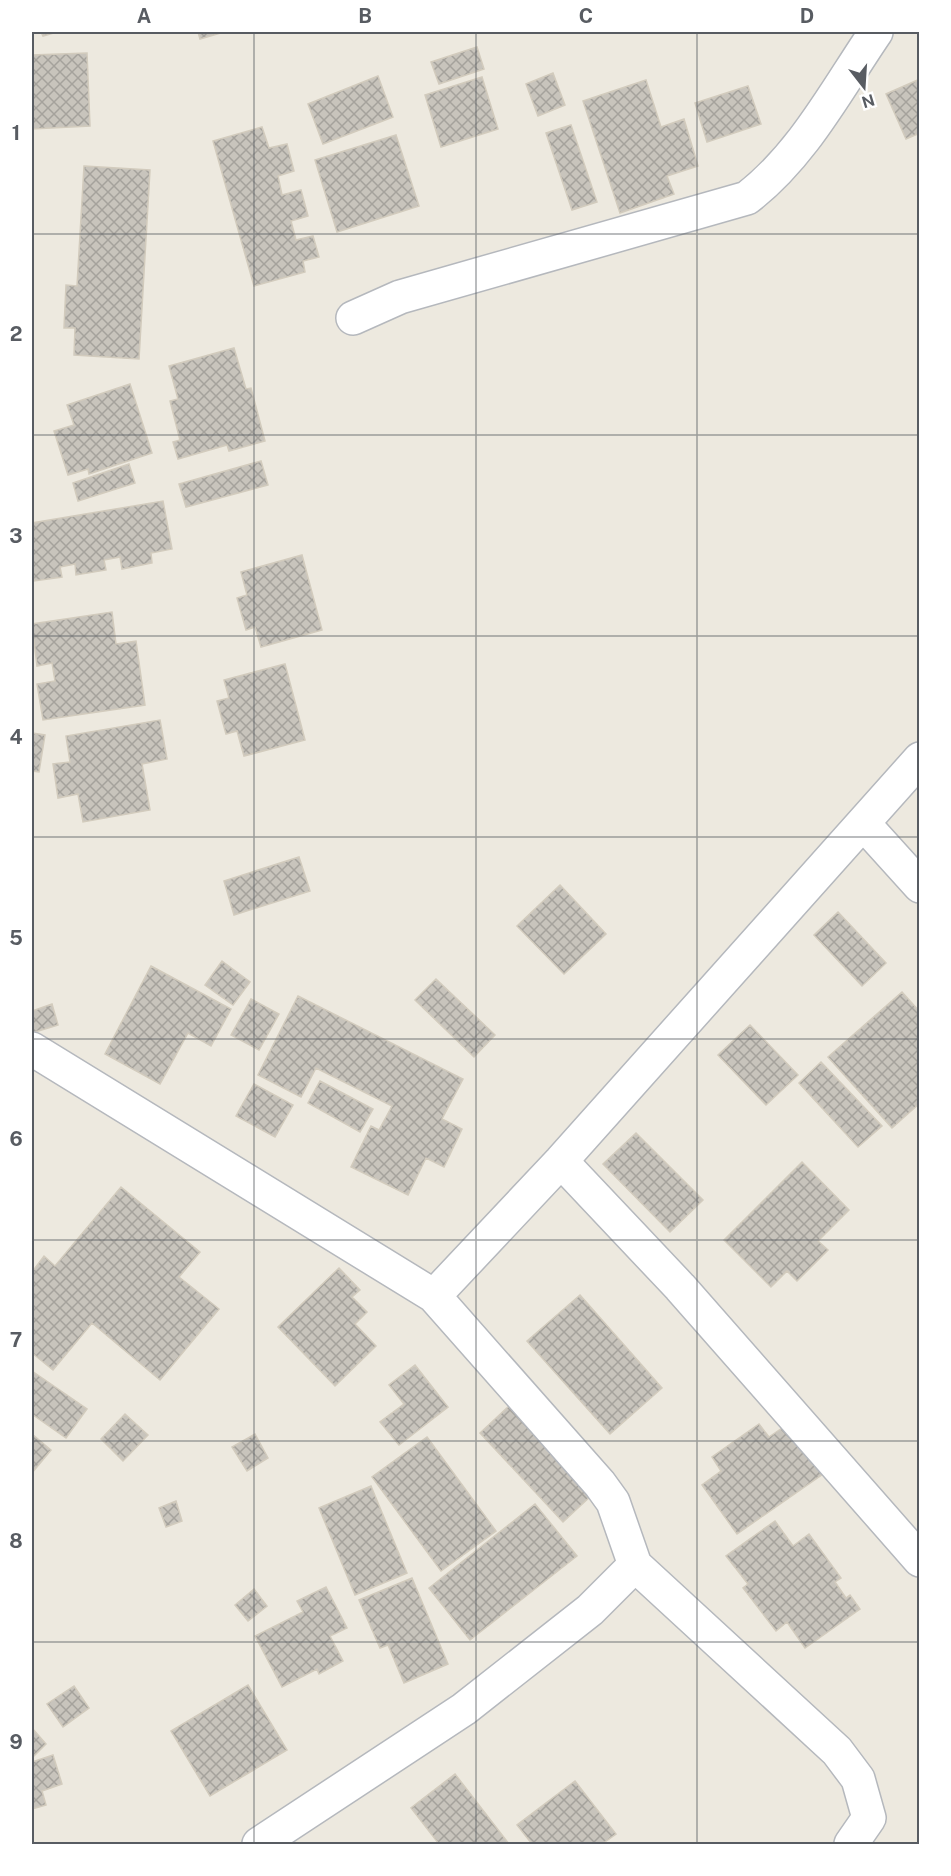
<svg xmlns="http://www.w3.org/2000/svg" width="951" height="1876" viewBox="0 0 951 1876" font-family="'Public Sans',sans-serif">
	<style>
		.building { fill: url(#building-cross-hatch); stroke: #d2cbbd; stroke-width: 1.5 }
		.lines { fill: none; stroke-linecap: round; stroke-linejoin: round }
		.minor-casing { stroke: #b5b8bd; stroke-width: 36 }
		.minor { stroke: #fff; stroke-width: 33 }
		.grid { fill: none; stroke: #585c62; stroke-width: 1.5; stroke-opacity: 0.55 }
		.neatline { fill: none; stroke: #585c62; stroke-width: 2 }
		.grid-label { font-size: 20px; text-anchor: middle; font-weight: bold; fill: #585c62 }
	</style>
	<defs>
		<pattern id="building-cross-hatch" width="8" height="8" patternUnits="userSpaceOnUse" patternTransform="scale(1.5)"><rect width="8" height="8" fill="#c8c4bc"/><path d="M0 0l8 8M0 8l8-8" fill="none" stroke="#a5a29c"/></pattern>
	</defs>
	<rect width="100%" height="100%" fill="#ede9df"/>
	<path class="building" d="M41,32H57L43,36Z
		M198,32H224L200,39Z
		M477,47L484,69L439,84L431,62Z
		M87,53L90,126L32,129V55Z
		M553,73L565,105L538,116L526,84Z
		M378,76L393,117L323,144L308,104Z
		M482,77L498,129L441,147L425,95Z
		M920,79V133L906,139L886,94Z
		M646,80L661,127L684,119L698,166L667,176L674,194L620,213L583,101Z
		M748,86L761,124L707,142L695,103Z
		M571,125L597,202L572,210L546,133Z
		M262,127L269,148L287,144L294,171L278,176L282,195L301,190L308,216L291,221L296,240L313,236L319,257L303,261L305,272L254,286L213,141Z
		M396,135L419,206L337,232L315,160Z
		M84,166L150,170L139,359L74,355L75,328H64L66,285L77,286Z
		M234,348L246,389L251,388L265,441L229,451L227,445L178,459L173,442L180,440L170,401L178,399L169,366Z
		M130,384L152,453L89,474L88,469L68,475L54,431L74,425L67,405Z
		M261,461L268,485L186,507L179,484Z
		M129,464L135,483L78,501L73,483Z
		M163,501L172,549L151,553L152,563L122,569L120,557L104,560L106,570L76,575L75,564L60,567L62,577L34,581L32,565V523Z
		M302,555L322,630L261,647L255,627L246,630L237,598L247,595L241,572Z
		M112,612L116,644L136,641L145,705L43,720L37,684L55,681L52,663L37,666L32,624Z
		M285,664L305,740L244,756L237,731L226,734L217,701L229,698L224,680Z
		M160,720L167,759L142,764L150,810L83,822L78,794L58,798L53,764L70,762L66,736Z
		M32,733L45,735L39,772L32,771Z
		M299,857L310,891L234,915L224,881Z
		M560,885L606,934L564,974L517,926Z
		M838,912L886,963L862,986L814,935Z
		M222,961L250,982L233,1005L205,985Z
		M151,966L231,1009L211,1046L188,1033L160,1084L105,1054Z
		M436,979L495,1035L474,1057L415,1000Z
		M902,992L920,1012V1103L892,1128L828,1057Z
		M298,996L463,1079L442,1119L462,1129L444,1167L426,1158L408,1195L351,1167L371,1126L379,1130L392,1106L316,1068L301,1097L258,1075Z
		M251,999L279,1014L259,1050L231,1035Z
		M52,1004L58,1025L32,1033V1011Z
		M750,1025L798,1075L766,1105L718,1055Z
		M821,1062L882,1126L858,1147L799,1083Z
		M320,1081L373,1109L360,1132L308,1103Z
		M254,1084L293,1105L275,1137L236,1116Z
		M636,1133L703,1200L670,1232L603,1164Z
		M802,1162L849,1210L818,1241L828,1250L797,1281L787,1271L771,1287L724,1240Z
		M121,1187L200,1252L179,1277L219,1309L160,1380L92,1323L53,1370L32,1353V1272L44,1256L55,1266Z
		M339,1268L360,1290L352,1297L367,1312L355,1324L376,1346L335,1386L278,1327Z
		M580,1295L662,1388L610,1434L527,1341Z
		M415,1365L448,1407L399,1445L380,1422L404,1404L389,1385Z
		M32,1371L87,1409L66,1438L32,1414Z
		M510,1405L593,1494L563,1522L480,1433Z
		M125,1414L148,1435L123,1461L101,1439Z
		M759,1424L769,1437L788,1424L823,1474L737,1534L702,1485L721,1471L712,1457Z
		M32,1434L51,1450L32,1473Z
		M255,1434L268,1458L247,1471L232,1447Z
		M427,1437L496,1531L441,1571L372,1477Z
		M371,1486L407,1573L355,1595L319,1508Z
		M176,1501L182,1521L166,1527L159,1508Z
		M535,1504L577,1556L470,1640L429,1588Z
		M775,1521L793,1546L809,1534L841,1578L835,1582L846,1598L850,1595L860,1609L805,1648L787,1622L776,1631L743,1588L748,1584L726,1556Z
		M412,1578L448,1664L404,1683L388,1645L380,1648L359,1600Z
		M326,1587L347,1628L330,1636L343,1661L319,1674L317,1669L282,1687L255,1636L303,1612L297,1601Z
		M254,1589L267,1606L248,1621L235,1605Z
		M248,1685L287,1750L210,1796L171,1731Z
		M74,1686L89,1708L63,1727L47,1704Z
		M32,1728L46,1744L32,1758Z
		M53,1755L62,1784L42,1791L46,1805L32,1809V1762Z
		M455,1774L509,1844H439L411,1808Z
		M575,1781L616,1834L602,1844H532L517,1825Z"/>
	<g class="lines">
		<g class="minor-casing">
			<path id="minor" d="M353,318L400,297L747,198C803,155 837,89 876,32
				M863,823L920,886
				M32,1049L434,1296
				M561,1161L680,1287L920,1560
				M259,1844L464,1709L590,1610L635,1565
				M851,1844L869,1818L858,1779L837,1751L635,1565L613,1502L600,1484L434,1296L561,1161L920,759"/>
		</g>
		<use href="#minor" class="minor"/>
	</g>
	<path class="grid" d="M254,32V1844M476,32V1844M697,32V1844M32,234H920M32,435H920M32,636H920M32,837H920M32,1039H920M32,1240H920M32,1441H920M32,1642H920"/>
	<rect width="951" height="1876" fill="none" stroke="#ffffff" stroke-width="66"/>
	<g transform="translate(864 87) rotate(163)" stroke="#ffffff" stroke-width="4.5" paint-order="stroke">
	<path d="M0-4.5L10 22L0 15L-10 22Z" fill="#585c62"/>
	<text y="-9" font-size="16" font-weight="bold" text-anchor="middle" fill="#585c62">N</text>
	</g>
	<rect x="33" y="33" width="885" height="1810" class="neatline"/>
	<g class="grid-label">
		<text x="144" y="23">A</text>
		<text x="365" y="23">B</text>
		<text x="586" y="23">C</text>
		<text x="807" y="23">D</text>
		<text x="16" y="140">1</text>
		<text x="16" y="341">2</text>
		<text x="16" y="543">3</text>
		<text x="16" y="744">4</text>
		<text x="16" y="945">5</text>
		<text x="16" y="1146">6</text>
		<text x="16" y="1347">7</text>
		<text x="16" y="1548">8</text>
		<text x="16" y="1749">9</text>
	</g>
</svg>
